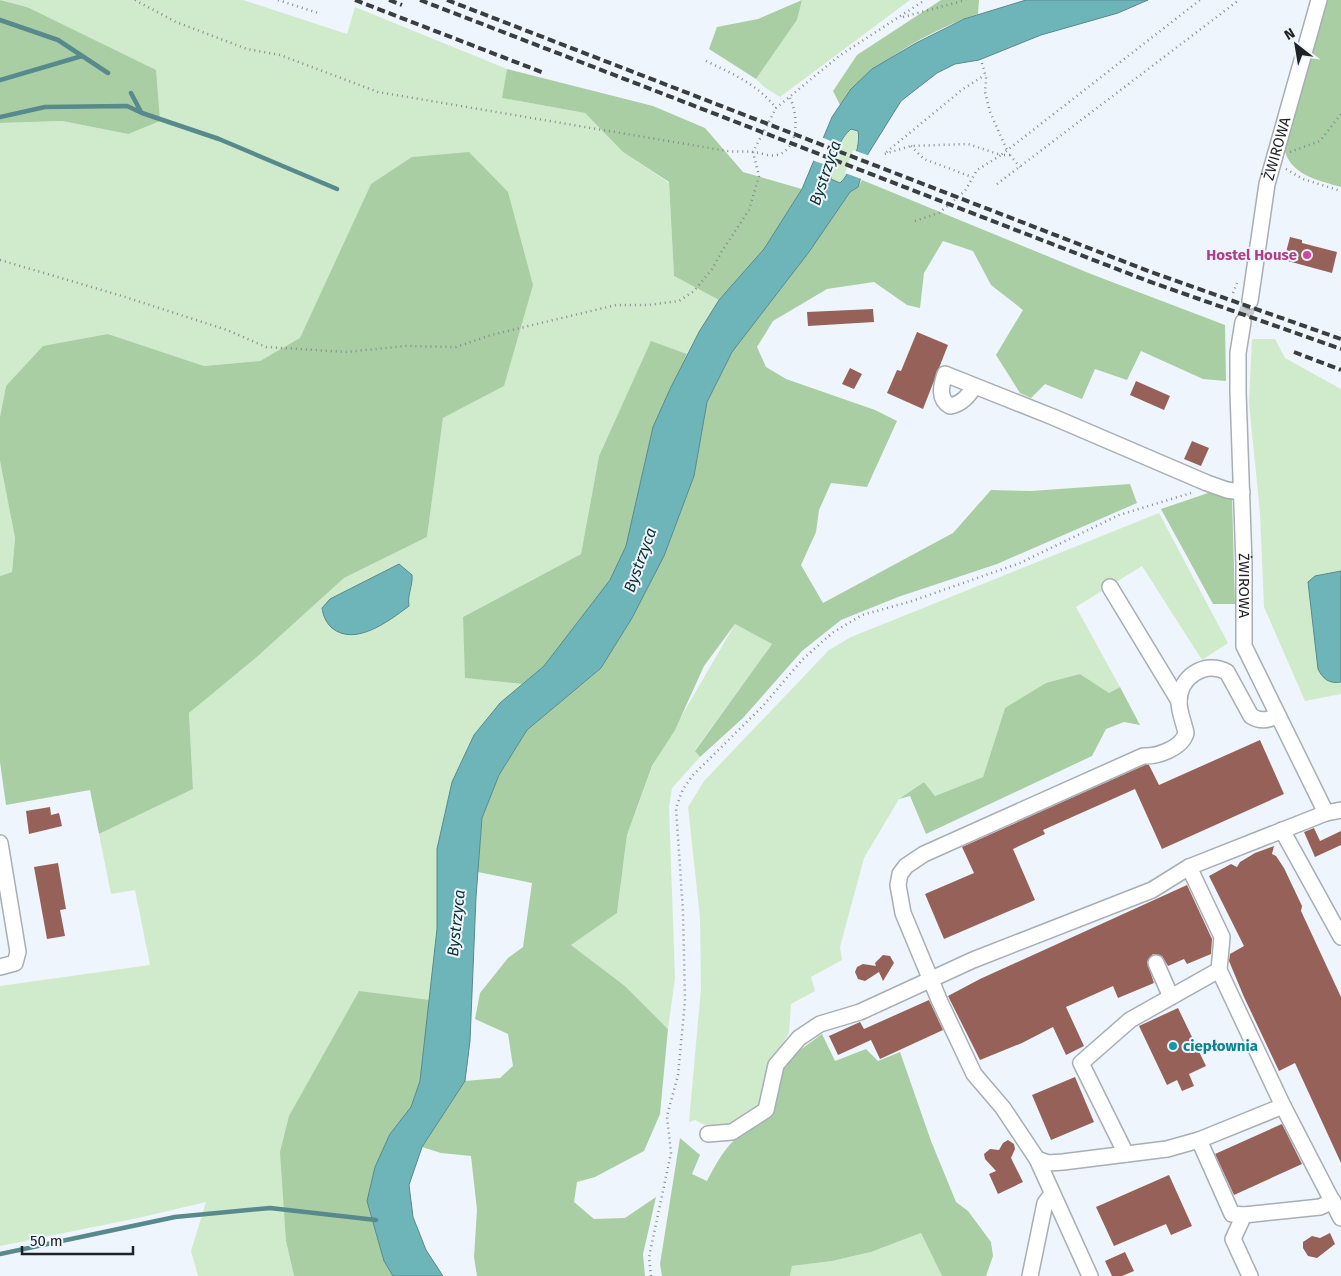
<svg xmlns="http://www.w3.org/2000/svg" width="1341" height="1276" viewBox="0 0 1341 1276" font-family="'Fira Sans',sans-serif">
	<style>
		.green { fill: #d0ebcb }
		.forest { fill: #a9cea3 }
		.water { fill: #6eb5ba; stroke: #57898d; fill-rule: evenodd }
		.pier { fill: #eff5fc }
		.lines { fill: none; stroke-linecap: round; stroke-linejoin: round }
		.stream { stroke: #57898d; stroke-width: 4.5 }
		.building { fill: #966158 }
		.minor-tunnel { stroke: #c6cbd1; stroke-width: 15; stroke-dasharray: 15 8; stroke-linecap: butt }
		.minor-casing { stroke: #a8aeb4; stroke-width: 18 }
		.path { stroke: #868b8f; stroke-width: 2.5; stroke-dasharray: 1 4; stroke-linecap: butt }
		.minor { stroke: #fff; stroke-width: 15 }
		.rail { stroke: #3a3e40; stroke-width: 4; stroke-dasharray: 8 4; stroke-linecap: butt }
		.hotel-dot { fill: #d1479c; stroke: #eff5fc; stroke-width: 2 }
		.culture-dot { fill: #0f9aa8; stroke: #eff5fc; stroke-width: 2 }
		.labels { text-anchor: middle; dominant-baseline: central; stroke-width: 4; stroke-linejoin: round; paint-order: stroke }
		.street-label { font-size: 15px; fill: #202325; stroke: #eff5fc }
		.hotel-label { font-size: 15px; font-weight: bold; fill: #b23c85; stroke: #eff5fc; text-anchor: end }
		.culture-label { font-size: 15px; font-weight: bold; fill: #0d838f; stroke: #eff5fc; text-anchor: start }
		.water-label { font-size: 16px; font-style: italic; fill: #0c3133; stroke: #eff5fc }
	</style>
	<rect width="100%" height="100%" fill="#eff5fc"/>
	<path class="green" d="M0,0H243L347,34L355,7L507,69L503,98L585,113L623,152L669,183L674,276L719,300L687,354L651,342L599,456L581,554L463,617L466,678L522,684L500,703L474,735L452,782L430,1000L359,992L286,1241L294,1276H198L191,1251L206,1202L138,1218L0,1246V986L150,965L135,890L111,894L99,834L193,789L189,713L258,656L344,578L427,537L443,418L504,386L371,184L300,339L260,361L204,366L108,334L6,386L0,417V123L62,121L128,134L28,7Z
		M802,0H910L780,97L764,87L756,79L797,20Z
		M851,129L858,131C860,146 851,173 840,183L831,179C830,164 839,138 851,129Z
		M1252,339H1275L1285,358L1341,389V694L1305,701L1264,607L1260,513L1249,403Z
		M0,461L15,538L12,572L0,576Z
		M1159,513L1228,643L1202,660L1142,566L1076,607L1120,687L1109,693L1080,674L1005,708L983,777L935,796L924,782L899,799L864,858L840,947L842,960L811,977L815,991L791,1004L789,1033L772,1061L762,1108C742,1119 717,1135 695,1120L689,1122L701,988L700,918L688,807L704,781L829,650L851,637Z
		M735,624L772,644L695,750L700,757L672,788L669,807L675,978L668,1029L625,986L571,945L617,913L627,835L652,767Z
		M921,1233L942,1276H790L792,1266L832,1261L871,1252Z"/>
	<path class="forest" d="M0,0L27,7L156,70L160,121L128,134L62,121L0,123Z
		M802,0L797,20L756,79L709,49L717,27L758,19Z
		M941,0H979L978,14C932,29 868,65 840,105L833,91L857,55Z
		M1326,0H1341V187C1317,180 1290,175 1284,148Z
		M507,69L653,106L705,128L743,172L802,189L764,249L719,300L674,276L669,182L623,152L585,113L502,98Z
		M469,152L508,192L533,285L504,386L443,418L427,537L344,578L258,656L189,713L193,789L99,834L90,790L6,805L0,762V576L12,572L15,538L0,461V417L6,386L43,346L108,334L204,366L260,361L300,338L371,184L412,157Z
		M862,180L1091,274L1225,325L1226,381L1203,379L1141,351L1127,380L1095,369L1082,399L1045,384L1031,398L1020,393L996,355L1023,310L991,285L973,251L943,241L924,273L920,308L907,305L874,282L827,289L773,321L757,347L766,367L786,379L875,410L897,421L867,487L831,483L819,510L816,532L801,565L823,603L953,533L991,490L1031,491L1130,484L1137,503L997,564L898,597L841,620L802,651L743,718L700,757L695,751L772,644L735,624L704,666L675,730L652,766L627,835L617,913L571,945L625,986L668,1029L660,1114L644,1151L595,1177L577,1182L574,1202L594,1219L625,1218L656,1197L643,1254L645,1276H477L474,1257L477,1210L471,1156L441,1153L422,1147L465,1081L500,1078L513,1066L508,1034L475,1019L480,993L508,958L523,947L532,883L478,872L482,818L499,775L527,730L601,668L632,618L664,556L694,476L707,402L732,352L809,252L850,192L858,187Z
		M651,341L687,354L653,427L626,546L610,580L544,666L522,684L465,678L463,617L581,554L599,456Z
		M1211,492L1232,498L1235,604H1213L1161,509Z
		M1080,674L1109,693L1120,687L1140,725L1124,722L1106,729L1092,756L926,834L910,796L899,799L924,782L935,796L983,777L1005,708L1046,683Z
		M359,991L430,1000L420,1081L411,1107L390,1134L367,1201L384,1261L393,1276H294L286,1241L280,1152L289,1116Z
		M822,1034L835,1061L866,1049L878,1061L900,1052L931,1141L956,1202L968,1211L991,1242L993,1256L986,1276H942L921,1233L871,1252L832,1261L792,1266L790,1276H662L660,1264L680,1138L700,1155L692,1174L707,1181C725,1146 735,1135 769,1115L781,1064Z"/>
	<path class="water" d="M1026,0H1148L1118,13L1041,35L979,60L955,64L937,73L901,101L868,154L858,187L850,192L809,252L732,352L707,402L694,476L664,556L632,618L601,668L527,730L499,775L482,818L476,897L470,1041L465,1081L422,1147L409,1185L413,1217L426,1250L443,1276H393L384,1261L367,1201L375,1167L390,1134L411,1107L420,1081L437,929V849L452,782L474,735L500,703L544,666L610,580L626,546L653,427L671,387L699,332L719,300L764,249L802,189L832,117L851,89L872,69L916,43L964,19ZM851,129L858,131C861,146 851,173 840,183L831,179C830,164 839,138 851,129Z
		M399,564L412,575C413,586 407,595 409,606C389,621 355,647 332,628C326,623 323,615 322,608L330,599Z
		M1341,571V682C1329,684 1323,679 1318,669L1308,582L1315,576Z"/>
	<path class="pier" d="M821,137L843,146L834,168L812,160Z
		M853,150L870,156L864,180L845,173Z"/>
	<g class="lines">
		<path class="stream" d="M0,20L58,40L108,73
			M0,80L82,56
			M131,93L141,112
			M0,117L45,107L127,106L142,113L219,139L337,189
			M0,1254L175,1217L270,1208L376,1220"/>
	</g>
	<path class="building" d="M1290,237L1302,240V243L1337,252L1332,273L1284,260Z
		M873,309L874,322L808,326L807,312Z
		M917,332L948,345L923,409L887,393L897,370L901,371Z
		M850,368L862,374L854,389L842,384Z
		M1136,381L1170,396L1164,410L1130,395Z
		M1192,441L1209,448L1201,466L1184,459Z
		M1260,740L1284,794L1162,849L1135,789L1043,830L1045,834L1013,849L1035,900L944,939L925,894L974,873L962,847L1145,765H1149L1159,785Z
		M50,807L51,815L59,813L62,826L29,834L26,811Z
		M1314,828L1320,841L1341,831V845L1315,857L1304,832Z
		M1274,846L1272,854L1276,856L1284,868L1302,906L1301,911L1341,997V1163L1295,1063L1279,1071L1244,997L1229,961L1230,954L1244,946L1209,876L1231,864L1237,867L1240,862L1255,853Z
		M58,863L66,909L60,910L65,936L47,939L34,867Z
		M1187,885L1212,939L1211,954L1187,964L1184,959L1168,966L1162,956L1153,954L1147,962L1154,983L1118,998L1113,986L1066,1007L1084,1046L1066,1055L1053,1027L1022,1043L980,1060L948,996L980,979Z
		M883,955L890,956L894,963L883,981L879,972L865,981L858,979L855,972L857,967L863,964L876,966L875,963Z
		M929,1000L943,1030L880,1059L871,1040L838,1055L829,1036L860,1022L864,1029Z
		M1178,1008L1206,1066L1189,1074L1194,1086L1182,1091L1177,1080L1167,1085L1139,1026Z
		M1075,1077L1094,1122L1051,1140L1032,1095Z
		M1282,1124L1302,1164L1234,1195L1215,1154Z
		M1008,1140L1014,1144L1015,1149L1011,1158L1023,1182L998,1194L989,1174L996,1171L985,1159L984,1154L990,1149L999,1150L1003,1143Z
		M1169,1175L1192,1226L1171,1235L1166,1224L1114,1246L1096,1207Z
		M1330,1233L1335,1244L1317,1258L1308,1256L1303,1248V1242L1312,1236L1320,1238Z
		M1125,1252L1134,1271L1122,1276H1112L1105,1261Z"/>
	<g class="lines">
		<path class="minor-tunnel" d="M1243,322L1250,301"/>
		<g class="minor-casing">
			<g id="minor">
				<path id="s1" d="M1250,301L1267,184L1319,0"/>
				<path id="s2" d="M1243,322L1238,353V392L1244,564V646L1326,813L1341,810"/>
				<path d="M975,386C968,396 962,404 950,406C938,399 941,386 945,374L1053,417L1207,483L1227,490L1242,492"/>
				<path d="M1110,587L1179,701"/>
				<path d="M1326,813L1189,867L1222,937L1219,970L1283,1106L1341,1218"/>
				<path d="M1282,830L1341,937"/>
				<path d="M0,843L18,952L15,963L0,967"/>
				<path d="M1156,963L1171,997"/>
				<path d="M708,1134L732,1132L766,1110L776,1065L799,1038L820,1024L860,1012L973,960L1152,890L1189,867"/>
				<path d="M1126,1154L1081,1063L1130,1020L1219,970"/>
				<path d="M1037,1159L1048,1163L1063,1162L1167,1149L1199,1140"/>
				<path d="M1244,1215L1232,1214L1199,1140L1283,1106"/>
				<path d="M1030,1276L1045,1203L1052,1194"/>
				<path d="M1090,1276L1037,1159L1003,1108L974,1074L940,1002L903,913L898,885L900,874L906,866L924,854L1143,756C1157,757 1182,748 1186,733C1184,723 1179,712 1179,702C1179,677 1205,660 1227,672L1251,716C1261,722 1267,720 1278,716"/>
				<path d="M1250,1276L1233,1239L1244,1215L1320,1207L1333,1201"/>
			</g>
		</g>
		<path class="path" d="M135,0L176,22L247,49L280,55L378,92L727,151C736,152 745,151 754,152C761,153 770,157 777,155C800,149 798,114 790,98
			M278,0L318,13
			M903,17L966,0
			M706,61C733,74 757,84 776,108
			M982,63L986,78L985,92L990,112L1007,150
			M911,146L924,159L972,177
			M1290,152L1320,141L1341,114
			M1010,155H1001L1200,0
			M1010,155L1020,167
			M1286,169L1303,179L1341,191
			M997,184L1239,0
			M915,221L939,213L965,191L977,170L1001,155L968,144L911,146L884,154L963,89L985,75
			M0,260L122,296L227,330L266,347L347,352L406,346L456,347L491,335L616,305H648L679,301L694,291L712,269L722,251L749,210L759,176L753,152L776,108L839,56L925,0
			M1233,293L1237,283
			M651,1276L649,1257L671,1153L667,1116L678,1075L685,1001L683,911L676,808L683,789L693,775L762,707L802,660L832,633L862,615L909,602L1020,563L1119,515L1191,493"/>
		<use href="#minor" class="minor"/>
		<path class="rail" d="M355,0L544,73
			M389,0L402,5
			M420,0L1148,281L1341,349
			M447,0L1151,272L1341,339
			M1294,352L1341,370"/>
	</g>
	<circle class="hotel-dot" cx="1307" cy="255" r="5"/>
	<circle class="culture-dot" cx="1173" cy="1046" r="5"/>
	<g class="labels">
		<g class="street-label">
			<text stroke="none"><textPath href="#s1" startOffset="155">ŻWIROWA</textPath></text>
			<text stroke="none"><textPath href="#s2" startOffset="264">ŻWIROWA</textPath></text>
		</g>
		<g class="hotel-label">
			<text x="1297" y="255">Hostel House</text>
		</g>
		<g class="culture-label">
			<text x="1183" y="1046">ciepłownia</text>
		</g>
		<g class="water-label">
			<text transform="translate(825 173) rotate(-71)">Bystrzyca</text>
			<text transform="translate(640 560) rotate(-70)">Bystrzyca</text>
			<text transform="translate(456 923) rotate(-84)">Bystrzyca</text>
		</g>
	</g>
	<g transform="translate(1296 45) rotate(329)" stroke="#eff5fc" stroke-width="4" paint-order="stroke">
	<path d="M0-4L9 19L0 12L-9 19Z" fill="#202325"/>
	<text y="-8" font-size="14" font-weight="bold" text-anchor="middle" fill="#202325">N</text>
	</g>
	<path d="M22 1246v8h111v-8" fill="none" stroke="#202325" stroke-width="2.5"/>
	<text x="30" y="1246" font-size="15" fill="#202325" stroke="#eff5fc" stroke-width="4" paint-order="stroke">50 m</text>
</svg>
